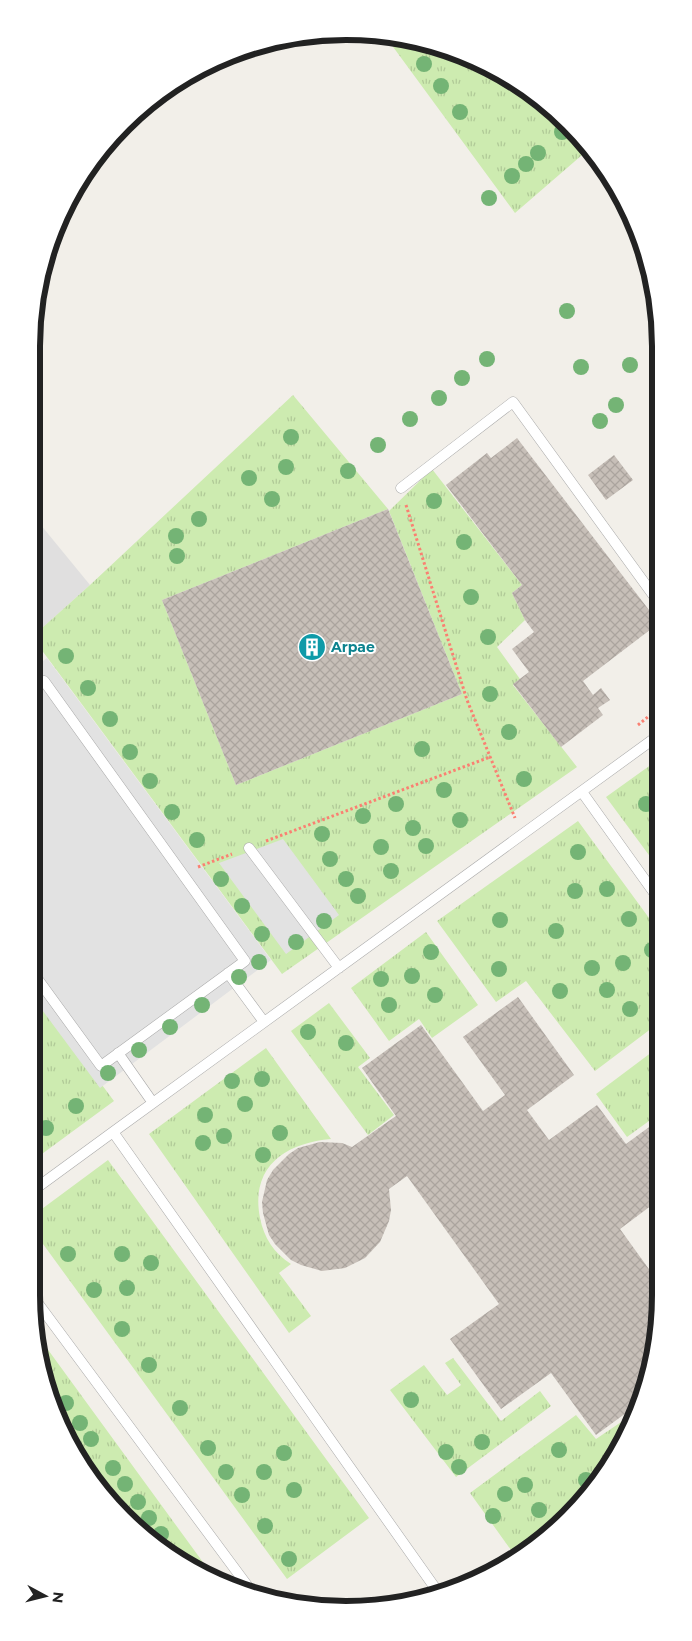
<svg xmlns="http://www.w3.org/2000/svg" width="692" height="1641" viewBox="0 0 692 1641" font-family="Montserrat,sans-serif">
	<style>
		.residential { fill: #e0dfdf }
		.grass { fill: url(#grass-tufts) }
		.parking { fill: #e2e2e2 }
		.building { fill: url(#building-cross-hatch) }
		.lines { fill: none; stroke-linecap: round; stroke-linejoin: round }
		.service-casing { stroke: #a9a9a9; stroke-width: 11 }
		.path { stroke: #fa8072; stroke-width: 3; stroke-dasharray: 2.5 2.5; stroke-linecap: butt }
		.service { stroke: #fff; stroke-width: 10 }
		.tree { fill: #74b475 }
		.labels { text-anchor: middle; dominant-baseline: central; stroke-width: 4; stroke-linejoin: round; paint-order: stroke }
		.culture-label { font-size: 14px; font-weight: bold; fill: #0d838f; stroke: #fff; text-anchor: start }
		.rim { fill: none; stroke: #222; stroke-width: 6 }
	</style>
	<defs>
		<pattern id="grass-tufts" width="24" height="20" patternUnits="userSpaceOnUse" patternTransform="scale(1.25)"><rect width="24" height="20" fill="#cdebb0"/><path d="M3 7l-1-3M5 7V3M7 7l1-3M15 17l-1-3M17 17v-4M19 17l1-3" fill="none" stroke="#b0c997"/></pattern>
		<pattern id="building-cross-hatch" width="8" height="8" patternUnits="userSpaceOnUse" patternTransform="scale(1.25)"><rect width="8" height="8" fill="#c7bfb8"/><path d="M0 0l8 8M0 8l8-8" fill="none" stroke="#aba49e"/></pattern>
	</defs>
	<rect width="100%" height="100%" fill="#f2efe9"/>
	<path class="residential" d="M31,513L90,585L31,638Z"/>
	<path class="grass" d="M388,40L447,48L521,84L583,139L589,149L515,213Z
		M293,395L388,509L162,600L236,785L462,694L389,511L432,469L522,585L512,593L525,620L497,647L520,679L513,685L577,767L282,974L32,637L90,585Z
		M659,759L660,870L606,797Z
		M578,821L660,933V1022L595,1071L526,981L496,1002L437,921Z
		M426,932L478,1005L432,1038L419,1019L389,1041L351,988Z
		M31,990L114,1101L31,1162Z
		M329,1003L370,1058L358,1067L394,1115L368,1135L291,1031Z
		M660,1046V1113L627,1137L596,1094Z
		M266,1048L331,1139C285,1143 250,1167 260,1218C264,1238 274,1253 291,1264L279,1273L311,1316L289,1333L149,1134Z
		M108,1160L369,1518L287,1579L35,1233L31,1235V1217Z
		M38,1336L213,1576L189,1568L109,1502L48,1396Z
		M453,1358L501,1421L540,1391L551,1406L456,1477L390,1390L424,1365L447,1395L461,1385L445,1363Z
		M636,1412L596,1487L516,1557L470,1493L576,1415L596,1439Z"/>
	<path class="parking" d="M47,658L271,960L100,1088L31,995V670Z
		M283,839L339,915L286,954L219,863Z"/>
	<path class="building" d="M517,438L659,623L583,681L593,695L601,688L610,700L598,708L603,715L561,747L513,684L529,672L512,649L534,632L525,620L512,593L522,585L446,485L487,453L491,458Z
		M614,455L633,480L606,500L588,475Z
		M388,509L462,694L236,785L162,600Z
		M518,997L574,1075L527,1110L549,1140L597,1105L626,1144L660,1119V1199L620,1229L659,1283L661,1282V1295L644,1396L641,1402L596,1435L551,1373L501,1409L450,1339L499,1304L407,1176L389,1189L391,1210L389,1221L380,1242L365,1258L345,1268L322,1271L301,1265L291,1260L275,1244L269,1235L263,1213L262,1202L267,1180L273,1170L289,1154L298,1148L320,1142L342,1143L352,1147L396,1116L362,1068L421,1025L483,1111L505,1095L463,1037Z"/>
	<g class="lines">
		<g class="service-casing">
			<path id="service" d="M401,488L513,402L659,603
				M31,691L44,681L245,961L101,1066L31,970
				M582,792L660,901
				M249,848L339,968
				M228,973L264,1022
				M118,1053L153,1103
				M113,1132L659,735
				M31,1192L113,1132L438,1592
				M31,1294L249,1588"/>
		</g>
		<path class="path" d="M406,505L467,700L515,818
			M638,725L659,708
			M266,841L490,757
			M198,867L232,854"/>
		<use href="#service" class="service"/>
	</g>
	<g class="tree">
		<circle cx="424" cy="64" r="8"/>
		<circle cx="441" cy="86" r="8"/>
		<circle cx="460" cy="112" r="8"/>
		<circle cx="562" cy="132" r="8"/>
		<circle cx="538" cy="153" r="8"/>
		<circle cx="526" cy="164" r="8"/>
		<circle cx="512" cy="176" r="8"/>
		<circle cx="489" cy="198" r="8"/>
		<circle cx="567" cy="311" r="8"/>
		<circle cx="487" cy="359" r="8"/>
		<circle cx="630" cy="365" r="8"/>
		<circle cx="581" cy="367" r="8"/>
		<circle cx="462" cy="378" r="8"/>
		<circle cx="439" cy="398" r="8"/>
		<circle cx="616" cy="405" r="8"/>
		<circle cx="410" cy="419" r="8"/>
		<circle cx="600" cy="421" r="8"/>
		<circle cx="291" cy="437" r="8"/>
		<circle cx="378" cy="445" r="8"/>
		<circle cx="286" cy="467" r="8"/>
		<circle cx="348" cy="471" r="8"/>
		<circle cx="249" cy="478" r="8"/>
		<circle cx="272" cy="499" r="8"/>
		<circle cx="434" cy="501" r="8"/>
		<circle cx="199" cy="519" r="8"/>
		<circle cx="176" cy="536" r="8"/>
		<circle cx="464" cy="542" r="8"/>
		<circle cx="177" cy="556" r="8"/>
		<circle cx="471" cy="597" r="8"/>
		<circle cx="488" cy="637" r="8"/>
		<circle cx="66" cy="656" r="8"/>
		<circle cx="88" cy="688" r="8"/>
		<circle cx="490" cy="694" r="8"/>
		<circle cx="110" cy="719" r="8"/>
		<circle cx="509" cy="732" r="8"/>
		<circle cx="422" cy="749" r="8"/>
		<circle cx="130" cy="752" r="8"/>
		<circle cx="524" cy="779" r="8"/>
		<circle cx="150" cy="781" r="8"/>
		<circle cx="444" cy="790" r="8"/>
		<circle cx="396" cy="804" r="8"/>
		<circle cx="646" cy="804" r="8"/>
		<circle cx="172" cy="812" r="8"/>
		<circle cx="363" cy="816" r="8"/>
		<circle cx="460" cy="820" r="8"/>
		<circle cx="413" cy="828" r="8"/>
		<circle cx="322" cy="834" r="8"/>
		<circle cx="197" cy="840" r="8"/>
		<circle cx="426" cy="846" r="8"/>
		<circle cx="381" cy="847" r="8"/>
		<circle cx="578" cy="852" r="8"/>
		<circle cx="330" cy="859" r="8"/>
		<circle cx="391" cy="871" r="8"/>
		<circle cx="221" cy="879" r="8"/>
		<circle cx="346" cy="879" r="8"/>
		<circle cx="607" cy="889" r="8"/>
		<circle cx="575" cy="891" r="8"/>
		<circle cx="358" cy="896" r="8"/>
		<circle cx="242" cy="906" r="8"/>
		<circle cx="629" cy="919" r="8"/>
		<circle cx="500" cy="920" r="8"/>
		<circle cx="324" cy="921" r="8"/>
		<circle cx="556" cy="931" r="8"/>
		<circle cx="262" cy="934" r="8"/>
		<circle cx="296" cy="942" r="8"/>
		<circle cx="652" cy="950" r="8"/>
		<circle cx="431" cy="952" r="8"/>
		<circle cx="259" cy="962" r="8"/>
		<circle cx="623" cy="963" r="8"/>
		<circle cx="592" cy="968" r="8"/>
		<circle cx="499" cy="969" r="8"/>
		<circle cx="412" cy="976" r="8"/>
		<circle cx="239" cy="977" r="8"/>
		<circle cx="381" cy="979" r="8"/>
		<circle cx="607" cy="990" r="8"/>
		<circle cx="560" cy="991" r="8"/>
		<circle cx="435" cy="995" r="8"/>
		<circle cx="202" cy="1005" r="8"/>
		<circle cx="389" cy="1005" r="8"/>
		<circle cx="630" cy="1009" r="8"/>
		<circle cx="170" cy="1027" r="8"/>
		<circle cx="308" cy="1032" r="8"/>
		<circle cx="346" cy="1043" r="8"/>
		<circle cx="139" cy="1050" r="8"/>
		<circle cx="108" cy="1073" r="8"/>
		<circle cx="262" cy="1079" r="8"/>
		<circle cx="232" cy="1081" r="8"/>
		<circle cx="245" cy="1104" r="8"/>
		<circle cx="76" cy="1106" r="8"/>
		<circle cx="205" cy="1115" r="8"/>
		<circle cx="46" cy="1128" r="8"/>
		<circle cx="280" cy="1133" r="8"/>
		<circle cx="224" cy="1136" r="8"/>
		<circle cx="203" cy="1143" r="8"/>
		<circle cx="263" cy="1155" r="8"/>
		<circle cx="68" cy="1254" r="8"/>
		<circle cx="122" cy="1254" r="8"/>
		<circle cx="151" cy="1263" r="8"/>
		<circle cx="127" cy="1288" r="8"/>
		<circle cx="94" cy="1290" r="8"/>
		<circle cx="122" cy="1329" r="8"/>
		<circle cx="149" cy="1365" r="8"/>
		<circle cx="411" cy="1400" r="8"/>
		<circle cx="66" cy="1403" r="8"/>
		<circle cx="180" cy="1408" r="8"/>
		<circle cx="80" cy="1423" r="8"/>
		<circle cx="91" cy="1439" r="8"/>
		<circle cx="482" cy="1442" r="8"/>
		<circle cx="208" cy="1448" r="8"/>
		<circle cx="559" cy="1450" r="8"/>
		<circle cx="446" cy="1452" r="8"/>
		<circle cx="284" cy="1453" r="8"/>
		<circle cx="459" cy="1467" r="8"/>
		<circle cx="113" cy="1468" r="8"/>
		<circle cx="226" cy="1472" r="8"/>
		<circle cx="264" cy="1472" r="8"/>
		<circle cx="586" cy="1480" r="8"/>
		<circle cx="125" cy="1484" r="8"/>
		<circle cx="525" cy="1485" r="8"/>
		<circle cx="294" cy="1490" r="8"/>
		<circle cx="505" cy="1494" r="8"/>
		<circle cx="242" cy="1495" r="8"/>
		<circle cx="138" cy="1502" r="8"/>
		<circle cx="539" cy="1510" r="8"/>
		<circle cx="493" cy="1516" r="8"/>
		<circle cx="149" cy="1518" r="8"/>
		<circle cx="265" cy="1526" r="8"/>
		<circle cx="161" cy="1534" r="8"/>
		<circle cx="289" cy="1559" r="8"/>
	</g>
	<defs>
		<g id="building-disc" transform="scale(1.4375)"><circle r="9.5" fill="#0f9aa8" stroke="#fff"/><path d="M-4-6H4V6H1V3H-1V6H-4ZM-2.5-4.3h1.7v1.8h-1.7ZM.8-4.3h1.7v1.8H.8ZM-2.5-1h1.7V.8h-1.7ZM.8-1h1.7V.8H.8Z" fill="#fff"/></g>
	</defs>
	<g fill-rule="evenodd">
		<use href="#building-disc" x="312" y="647"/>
	</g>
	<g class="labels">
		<g class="culture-label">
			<text x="331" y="647">Arpae</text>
		</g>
	</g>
	<path d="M0 0H692V1641H0ZM346 40H346A306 306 0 0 1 652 346V1295A306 306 0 0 1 346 1601H346A306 306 0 0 1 40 1295V346A306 306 0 0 1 346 40Z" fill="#fff" fill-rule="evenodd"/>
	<path class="rim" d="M346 40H346A306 306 0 0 1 652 346V1295A306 306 0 0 1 346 1601H346A306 306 0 0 1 40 1295V346A306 306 0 0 1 346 40Z"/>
	<g transform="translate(45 1596) rotate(97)" stroke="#ffffff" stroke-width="4" paint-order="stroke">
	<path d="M0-4L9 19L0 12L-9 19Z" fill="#222222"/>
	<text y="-8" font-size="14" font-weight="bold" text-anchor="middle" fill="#222222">N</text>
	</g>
</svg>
